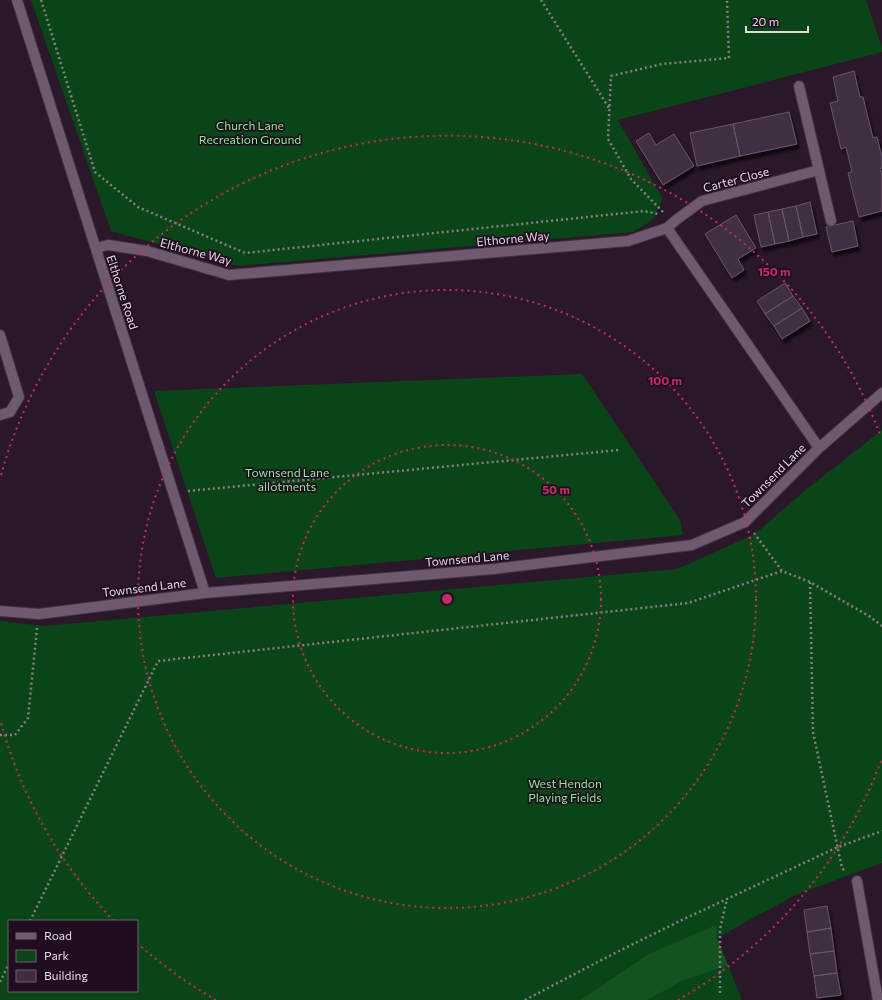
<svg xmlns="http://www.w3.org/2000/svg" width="882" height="1000" viewBox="0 0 882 1000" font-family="Commissioner,sans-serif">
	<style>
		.green { fill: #0a4518; fill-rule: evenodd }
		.forest { fill: #135320 }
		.building { fill: #412d42; stroke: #6a556a; filter: url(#shadow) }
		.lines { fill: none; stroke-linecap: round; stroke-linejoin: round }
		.service-casing { stroke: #403140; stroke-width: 12 }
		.minor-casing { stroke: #403140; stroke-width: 12 }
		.path { stroke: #8b7b8b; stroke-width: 2.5; stroke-dasharray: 2 3; stroke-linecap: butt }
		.service { stroke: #6f596f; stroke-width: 10 }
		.minor { stroke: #6f596f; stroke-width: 10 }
		.ring { fill: none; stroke: #c52b69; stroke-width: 2; stroke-dasharray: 2 4 }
		.labels { text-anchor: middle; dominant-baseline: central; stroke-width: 3.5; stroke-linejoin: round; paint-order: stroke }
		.park-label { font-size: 12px; fill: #86ef93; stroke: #200e20 }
		.street-label { font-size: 12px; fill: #e3d6e3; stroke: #200e20 }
		.centre { fill: #c52b69; stroke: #200e20; stroke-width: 2 }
		.ring-label { font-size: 12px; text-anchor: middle; font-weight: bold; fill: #c52b69; stroke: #200e20; stroke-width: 3.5; stroke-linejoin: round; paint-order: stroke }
	</style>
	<defs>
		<filter id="shadow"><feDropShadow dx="2.5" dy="4.5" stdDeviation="1" flood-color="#0009"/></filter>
	</defs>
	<rect width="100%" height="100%" fill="#2a172a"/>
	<path class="green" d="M31,0H866L882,47V52L618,120L662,198L659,208L651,221L633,232L238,266L111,231Z
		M582,374L680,520L683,535L216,578L154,391Z
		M882,430V863L795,895L717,938L742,1000H0V621L44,626L677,569L755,534L803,492ZM9,921H137V991H9Z"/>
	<path class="forest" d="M716,925L717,938L728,965L682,981L647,1000H580L587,996L649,954Z"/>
	<path class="building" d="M854,71L860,97H863L873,138L877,137L882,158V168L880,169L882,176V211L859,217L848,173L852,172L846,147L841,149L830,103L838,101L833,77Z
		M789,112L797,144L740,156L733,124Z
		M733,124L740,156L697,166L690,133Z
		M649,133L656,145L674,134L694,166L663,185L636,141Z
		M810,202L817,234L803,237L796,206Z
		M796,206L803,237L789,241L782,209Z
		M782,209L789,241L775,244L768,212Z
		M768,212L775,244L761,247L754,215Z
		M736,215L756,248L738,259L744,270L732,278L705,234Z
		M853,221L858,246L832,252L826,227Z
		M785,283L793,296L765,314L757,301Z
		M793,296L802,308L774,326L765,314Z
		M802,308L810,321L782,339L774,326Z
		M827,906L831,928L807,932L804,910Z
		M831,928L834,951L810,954L807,932Z
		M834,951L837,973L814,976L810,954Z
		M837,973L841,995L817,998L814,976Z"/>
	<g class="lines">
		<g class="service-casing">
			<path id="service" d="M0,335L19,397L10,412L0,415"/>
		</g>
		<g class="minor-casing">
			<path id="minor" d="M17,0L205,593
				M799,86L831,221
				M667,228L676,220L702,201L819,170
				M96,248L108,245L147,251L229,275L628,241L667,228L819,448
				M0,611L39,614L205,593L494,569L692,545L745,522L819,448L882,393
				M857,881L878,1000"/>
		</g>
		<path class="path" d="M41,0L95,172L138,207L245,253L644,211L658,214
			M541,0L609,108
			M663,212L631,179L608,139L611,76L662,64L729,58L727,0
			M188,491L619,450
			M754,533L782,571L810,582L869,616L882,626
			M810,582L813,732L842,868L846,872
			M0,735H15L28,718L37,628
			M30,921L158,661L688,603L782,571
			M0,982L9,964
			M720,993V929L727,899
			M525,1000L613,954L684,919L838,847L882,831"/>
		<use href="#service" class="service"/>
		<use href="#minor" class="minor"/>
	</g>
	<g class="ring">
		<circle cx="447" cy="599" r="154"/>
		<circle cx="447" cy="599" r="309"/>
		<path d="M881 761A463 463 0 0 1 678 1000M216 1000A463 463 0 0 1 137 943M114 921A463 463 0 0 1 1 723M1 475A463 463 0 0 1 881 437"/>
	</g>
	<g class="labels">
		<g class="park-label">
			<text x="250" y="125">Church Lane<tspan x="250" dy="14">Recreation Ground</tspan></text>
			<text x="287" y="472">Townsend Lane<tspan x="287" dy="14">allotments</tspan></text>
			<text x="565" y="783">West Hendon<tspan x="565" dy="14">Playing Fields</tspan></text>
		</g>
		<g class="street-label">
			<text transform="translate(736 179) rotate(-15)">Carter Close</text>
			<text transform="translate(513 238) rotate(-5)">Elthorne Way</text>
			<text transform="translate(196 251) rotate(15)">Elthorne Way</text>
			<text transform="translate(123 292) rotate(72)">Elthorne Road</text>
			<text transform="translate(773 475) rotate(-45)">Townsend Lane</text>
			<text transform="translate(467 558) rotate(-5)">Townsend Lane</text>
			<text transform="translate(144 587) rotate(-7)">Townsend Lane</text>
		</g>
	</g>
	<circle cx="447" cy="599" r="6" class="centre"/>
	<g class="ring-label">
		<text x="774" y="276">150 m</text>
		<text x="665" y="385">100 m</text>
		<text x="556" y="494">50 m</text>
	</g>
	<rect x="8" y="920" width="130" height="72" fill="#200e20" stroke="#6e5e6e"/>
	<rect x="16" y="933" width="20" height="6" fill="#6f596f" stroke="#6e5e6e"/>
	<text x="44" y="940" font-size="12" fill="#e3d6e3">Road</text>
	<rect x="16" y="950" width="20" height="12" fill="#0a4518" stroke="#6e5e6e"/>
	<text x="44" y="960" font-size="12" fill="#e3d6e3">Park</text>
	<rect x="16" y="970" width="20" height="12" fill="#412d42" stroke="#6e5e6e"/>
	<text x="44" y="980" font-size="12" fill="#e3d6e3">Building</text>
	<path d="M746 26v6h62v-6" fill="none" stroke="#e3d6e3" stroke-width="2"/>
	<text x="752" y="26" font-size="12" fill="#e3d6e3" stroke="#200e20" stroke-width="3" paint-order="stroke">20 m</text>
</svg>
